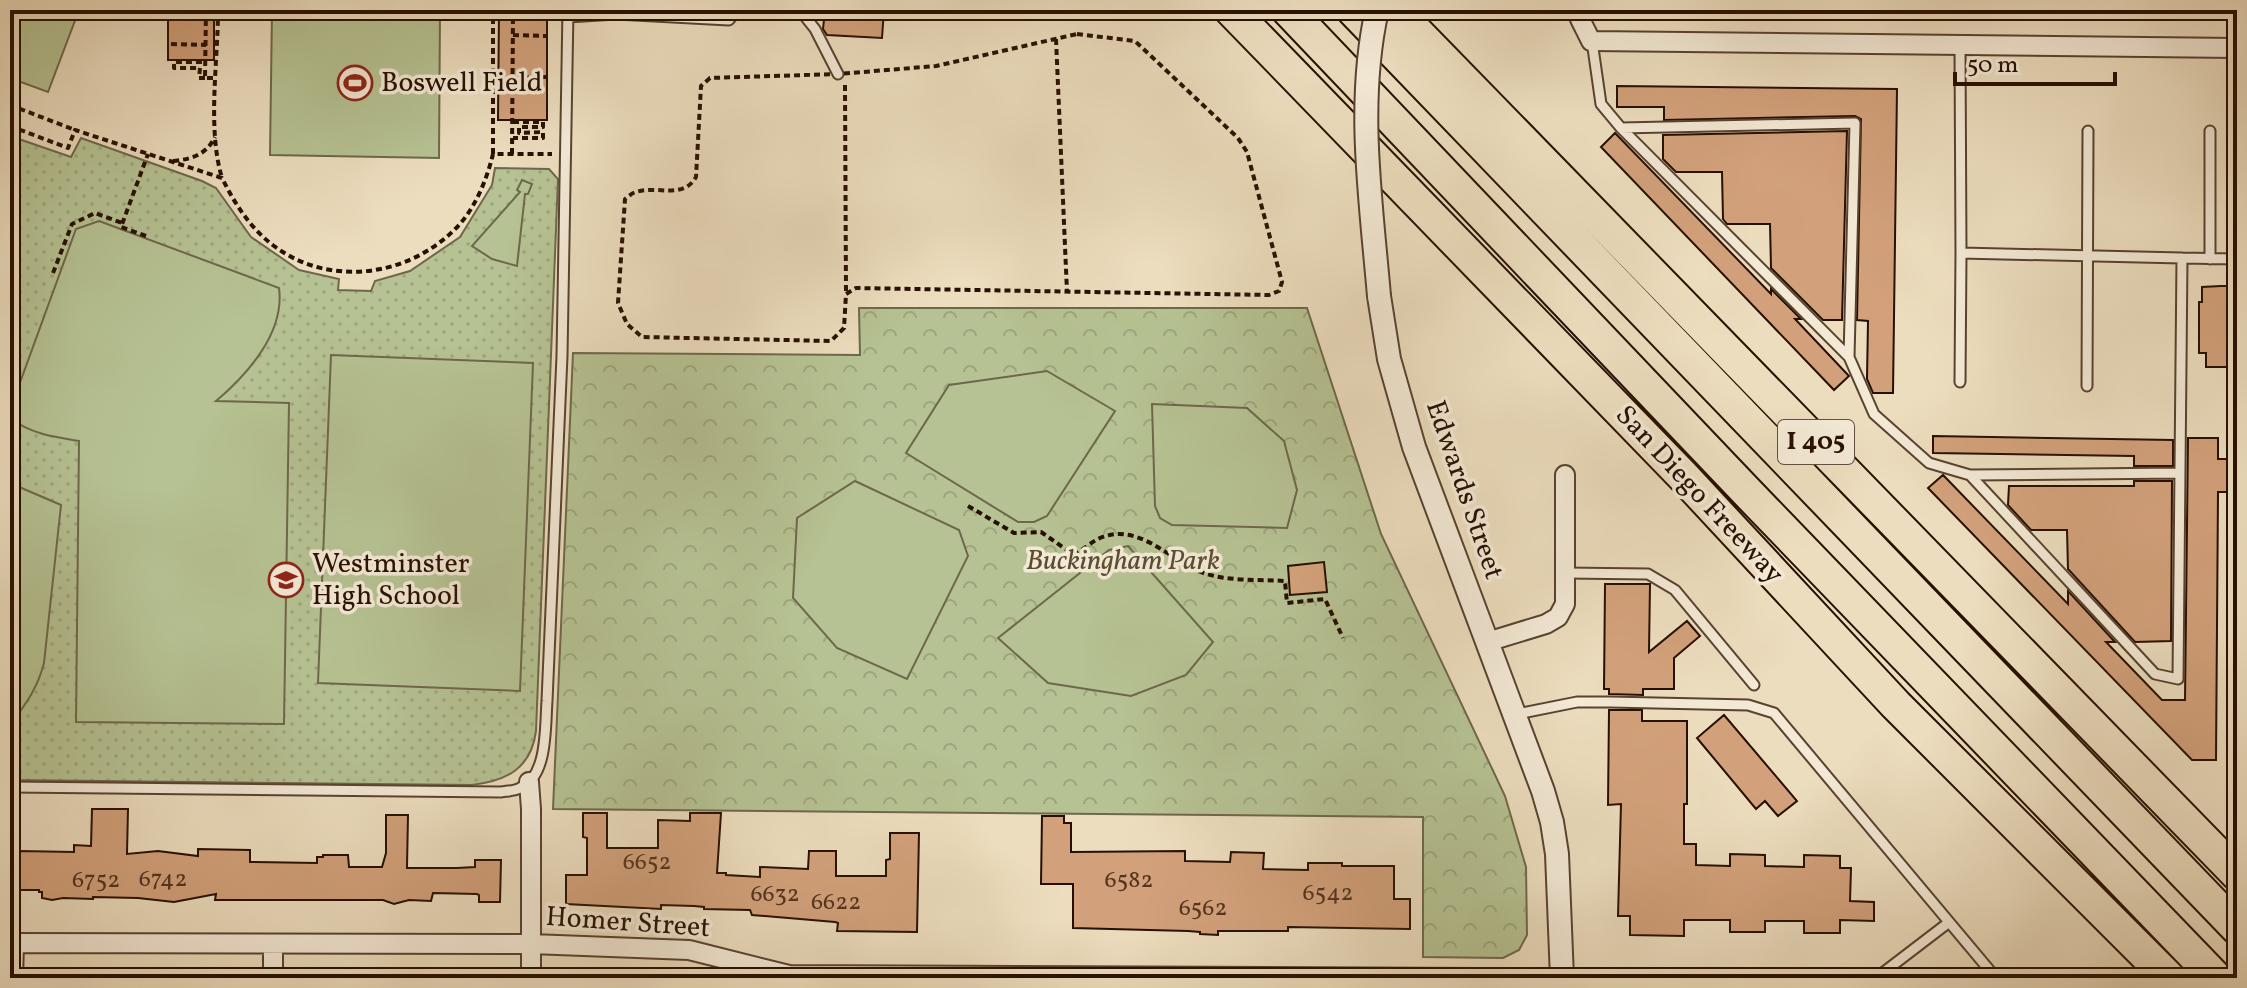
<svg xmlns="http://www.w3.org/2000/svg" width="2247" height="988" viewBox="0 0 2247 988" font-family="Vollkorn,serif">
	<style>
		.grass { fill: url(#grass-dots); stroke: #6e684a; stroke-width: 2 }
		.forest { fill: url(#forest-crowns); stroke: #6e684a; stroke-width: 2 }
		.garden { fill: #b6c293; stroke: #6e684a; stroke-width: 2 }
		.building { fill: #d2a17b; stroke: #270f00; stroke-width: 2 }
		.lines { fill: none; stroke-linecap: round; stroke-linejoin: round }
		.service-casing { stroke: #584230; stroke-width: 13 }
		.minor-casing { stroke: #584230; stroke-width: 22 }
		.tertiary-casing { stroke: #584230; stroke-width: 26 }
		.motorway-casing { stroke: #270f00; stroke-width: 36 }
		.path { stroke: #270f00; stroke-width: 4; stroke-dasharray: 6 4; stroke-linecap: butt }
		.service { stroke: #f3e9d5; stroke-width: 9 }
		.minor { stroke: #f3e9d5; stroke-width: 18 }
		.tertiary { stroke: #f3e9d5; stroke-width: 22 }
		.motorway { stroke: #ecddbe; stroke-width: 32 }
		.tertiary-bridge-casing { stroke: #584230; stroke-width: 26; stroke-linecap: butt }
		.tertiary-bridge { stroke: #f3e9d5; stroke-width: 22 }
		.labels { text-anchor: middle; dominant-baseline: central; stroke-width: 7; stroke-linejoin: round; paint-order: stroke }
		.number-label { font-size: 24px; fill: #52341f }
		.shield { fill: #f3e9d5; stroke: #645040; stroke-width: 2 }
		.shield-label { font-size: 26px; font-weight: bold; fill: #270f00 }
		.poi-label { font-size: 28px; fill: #270f00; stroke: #f3e9d5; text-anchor: start }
		.street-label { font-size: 28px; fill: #270f00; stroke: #f3e9d5 }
		.park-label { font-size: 28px; font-style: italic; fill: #594e33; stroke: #f3e9d5 }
	</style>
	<defs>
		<pattern id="grass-dots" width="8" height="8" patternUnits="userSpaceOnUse" patternTransform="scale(2)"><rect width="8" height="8" fill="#b6c293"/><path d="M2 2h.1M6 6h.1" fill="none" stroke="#9ca67d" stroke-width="1.8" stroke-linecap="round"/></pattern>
		<pattern id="forest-crowns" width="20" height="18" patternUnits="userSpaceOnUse" patternTransform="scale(2)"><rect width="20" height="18" fill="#b6c293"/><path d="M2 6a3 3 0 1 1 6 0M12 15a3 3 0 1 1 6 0" fill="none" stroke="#9ca67d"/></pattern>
	</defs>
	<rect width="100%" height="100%" fill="#ecddbe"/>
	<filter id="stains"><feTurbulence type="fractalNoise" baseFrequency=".0025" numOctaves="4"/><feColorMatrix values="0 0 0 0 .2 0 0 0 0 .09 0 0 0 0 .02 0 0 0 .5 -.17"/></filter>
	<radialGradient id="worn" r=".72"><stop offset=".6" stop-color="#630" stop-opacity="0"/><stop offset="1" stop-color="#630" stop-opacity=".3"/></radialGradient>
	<path class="grass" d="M10,136L71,157L81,138L202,181L216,188L251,237L299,270L339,279L338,290L371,291L375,281L410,271L460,237L492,185L495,168L549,169L558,179L536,731C531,769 506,781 472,785L10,780Z"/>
	<path class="forest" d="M859,308H1307L1381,534L1505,796L1526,867L1527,935L1519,950L1503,958L1423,957V817L553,809L573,353L860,355Z"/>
	<path class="garden" d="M10,10H79L48,92L10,78Z
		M272,10H440L439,158L270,155Z
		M522,180L532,184L528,194H525L517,266L492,259L472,246L520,192L517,190Z
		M99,221L279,288C285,332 248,374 216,401L289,403L284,724L76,722L79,441C54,437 31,434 10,418V410L76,229Z
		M331,355L533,363L520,691L318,683Z
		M1047,371L1115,411L1047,516L1034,522H1018L906,453L949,385Z
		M1152,404L1247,408L1284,441L1297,490L1287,528L1172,525L1160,518L1155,506Z
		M855,481L959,530L968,556L907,679L837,648L793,598L797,518Z
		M10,483L61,505L44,663C38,686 26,706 10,723Z
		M1128,546L1213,642L1186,675L1131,696L1048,683L998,638L1109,550Z"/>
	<path class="building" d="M168,10H214V60H168Z
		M499,10H547V120H498Z
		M825,10H884L882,38L827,35L823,29Z
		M1617,86L1897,89L1893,393H1873L1867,379L1868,321L1857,320L1861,119L1855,116L1664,120V107H1617Z
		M1847,131L1842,320H1823L1771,268L1770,224H1727L1723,219L1722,172H1676L1663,159V135Z
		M1615,133L1771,294V289L1801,319H1795L1849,376L1834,390L1601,147Z
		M2221,286H2237V367H2206V353H2199V302H2202V287Z
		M1933,436L2173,440V466H2134V456L1933,453Z
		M2188,438H2218V459H2237V492H2218L2216,760H2192L1928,488L1943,475L2068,604V591L2115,642H2106L2162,700H2185Z
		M2134,481H2172L2171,641L2135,642L2068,569L2067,530H2031L2008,505L2009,486H2134Z
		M1324,562L1327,592L1290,595L1288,566Z
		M1605,584H1650L1649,652L1687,621L1700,636L1674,658V689H1643V695L1609,694V689H1604Z
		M1609,710H1642V721H1687V804H1684V844H1696V865L1730,866V854L1765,855V866L1804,867V855L1840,856V868H1851L1850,901L1874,902V921L1840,920V933H1804V921H1765V932H1730V920H1684V936L1630,935V916H1618L1621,804L1608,805Z
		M1724,715L1797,801L1778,816L1765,801L1756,809L1697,738Z
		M92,809H128L127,854L158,851L198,856V849L250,850V862L317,863V857H323V855H348L349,867H382L386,853V815H408L407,868H457L475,867V860H501L500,902H479V895L477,894L433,893L431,901L409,900L394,904L383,900H215L216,894L174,902L138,898L93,897V899L63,898L52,900L42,898V892H39V890H16V862L19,863L20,851L74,852V845L91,846Z
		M583,813H607V848H658V820L690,821V813H721L717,873H726V875L760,877V867L808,869L809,851H836V876H886V860L890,859V833H919L917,932L837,931L838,923L835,922L752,915L750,910L704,909V907L694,906L661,905V909L566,904V875H587V838L583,837Z
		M1042,816H1064V823H1071V852L1185,851V861L1230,862L1231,852L1264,853L1263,869L1308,870V863H1342V866H1394V899H1410V929L1288,927V931H1218V935L1200,934V932L1188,931L1073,928V884H1041Z"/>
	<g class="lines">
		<g class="service-casing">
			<path id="service" d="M747,10L803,14L815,29L838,74
				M568,17L616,14L729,20L737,10
				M1592,41L1601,104L1621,128L1849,357L1874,414L1929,463L1970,475
				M1960,46L1961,253L2182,258
				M1621,128L1855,123L1849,357
				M2210,259V131
				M1960,382L1961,253
				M2087,386L2088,131
				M2180,473L1970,475L2155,674L2178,679L2182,258L2237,259
				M1565,573L1648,574L1675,590L1754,685
				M1517,714L1577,702H1610L1748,705L1774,713L1996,978
				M10,787L501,792C507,791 515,791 520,788C548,777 545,727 547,701L562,356L568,10
				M1869,978L1880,975L1948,923"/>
		</g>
		<g class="minor-casing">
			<path id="minor" d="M1580,10V19L1591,41L2237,48
				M1487,642L1546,624L1558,617L1565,604V475
				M529,782L531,809V978
				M10,943L531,944L689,950L789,975L1479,978
				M13,978L14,944
				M273,978V945"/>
		</g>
		<g class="tertiary-casing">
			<path id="tertiary" d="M1379,296L1389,359L1414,447L1543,791L1552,822L1557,854L1562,978"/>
		</g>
		<g class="motorway-casing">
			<path id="motorway" d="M1231,10L1683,476L1896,705L2169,978
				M1288,10L1747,492L2216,978
				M1353,10L2237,928
				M1395,10L2237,874"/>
		</g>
		<path class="path" d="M206,10L205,78H215
			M218,10C218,62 207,128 222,178
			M1077,34L1135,41L1238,138L1247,152L1282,282L1279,291L1269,295L856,288L846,294L844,328L831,341L642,337L627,324L618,303L625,199C629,196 632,193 636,192C657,185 683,200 696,177L701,86L710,78L838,74L936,66Z
			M513,35L546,36
			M1056,39L1067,292
			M171,44L206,45
			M205,78H199L200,68H174V62H205
			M513,78L546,77
			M845,85L846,294
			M10,105L75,130
			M513,122H543V127H519V133L543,132V138H513
			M10,126L68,148L75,130L222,178C235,204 250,228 274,246C330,288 411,277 459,225C476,206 487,179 493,154H552
			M493,154V10
			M512,154L513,10
			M173,161C192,159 206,155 215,137
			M146,236L121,227L148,154
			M53,273L72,224L95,213L122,223
			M968,506L1014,533L1041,532L1074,555C1083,550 1091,542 1100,538C1137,522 1168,558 1198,571C1225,582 1256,579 1285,581L1287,603L1325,599L1343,638"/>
		<use href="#service" class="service"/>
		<use href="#minor" class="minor"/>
		<use href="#tertiary" class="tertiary"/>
		<use href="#motorway" class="motorway"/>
		<g class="tertiary-bridge-casing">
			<path id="tertiary-bridge" d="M1377,10C1356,104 1371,201 1379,296"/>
		</g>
		<use href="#tertiary-bridge" class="tertiary-bridge"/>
	</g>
	<defs>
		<g id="stadium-ring" transform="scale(1.8)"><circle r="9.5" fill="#f3e9d5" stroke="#8f2418" stroke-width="1.5"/><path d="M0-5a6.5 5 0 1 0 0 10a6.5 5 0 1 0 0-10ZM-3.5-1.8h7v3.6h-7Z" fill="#8f2418"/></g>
		<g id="school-ring" transform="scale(1.8)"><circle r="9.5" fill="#f3e9d5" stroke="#8f2418" stroke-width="1.5"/><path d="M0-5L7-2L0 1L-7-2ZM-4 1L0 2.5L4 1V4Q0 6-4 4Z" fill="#8f2418"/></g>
	</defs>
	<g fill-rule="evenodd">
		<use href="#stadium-ring" x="355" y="83"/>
		<use href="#school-ring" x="286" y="580"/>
	</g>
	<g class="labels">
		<g class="number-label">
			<text x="647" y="863">6652</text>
			<text x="163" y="880">6742</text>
			<text x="96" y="881">6752</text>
			<text x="1129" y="881">6582</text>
			<text x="1328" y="894">6542</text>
			<text x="775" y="895">6632</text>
			<text x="836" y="903">6622</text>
			<text x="1203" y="909">6562</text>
		</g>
		<rect class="shield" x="1778" y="420" width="76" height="44" rx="6"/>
		<g class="shield-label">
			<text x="1816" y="442">I 405</text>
		</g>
		<g class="poi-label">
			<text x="381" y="83">Boswell Field</text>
			<text x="312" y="564">Westminster<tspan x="312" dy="32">High School</tspan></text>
		</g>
		<g class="street-label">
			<text transform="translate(1464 490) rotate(71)">Edwards Street</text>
			<text transform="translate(1699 495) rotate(47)">San Diego Freeway</text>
			<text transform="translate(628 923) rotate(4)">Homer Street</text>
		</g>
		<g class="park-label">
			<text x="1123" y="561">Buckingham Park</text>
		</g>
	</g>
	<rect width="2247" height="988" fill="none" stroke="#ecddbe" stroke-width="40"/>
	<rect x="12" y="12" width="2223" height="964" fill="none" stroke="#270f00" stroke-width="4"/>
	<rect x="20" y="20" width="2207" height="948" fill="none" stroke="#270f00" stroke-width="2"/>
	<path d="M1955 72v12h160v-12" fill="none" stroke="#270f00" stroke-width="4"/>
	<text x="1967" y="72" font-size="24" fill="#270f00" stroke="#f3e9d5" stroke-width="6" paint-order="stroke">50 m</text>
	<rect width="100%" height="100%" filter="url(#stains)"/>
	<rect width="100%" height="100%" fill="url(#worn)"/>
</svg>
